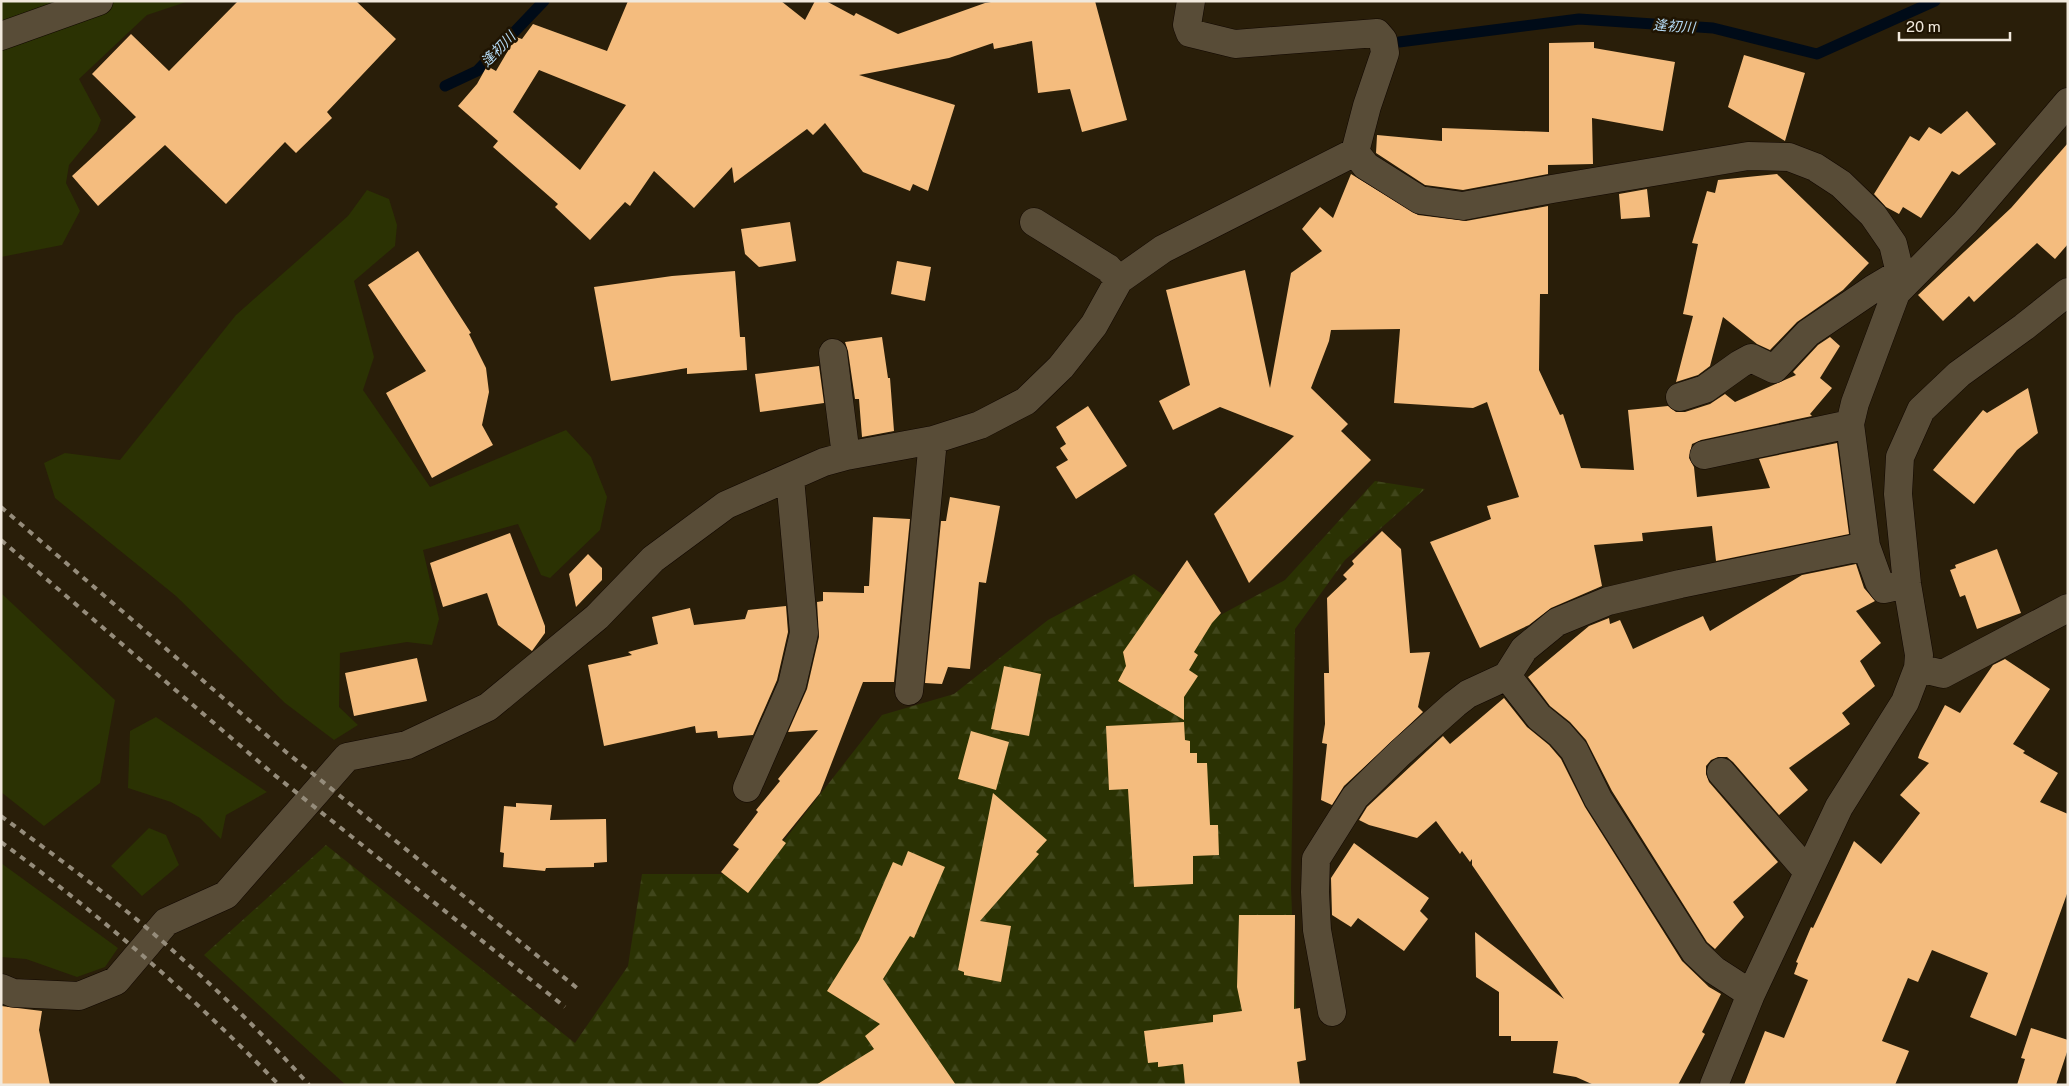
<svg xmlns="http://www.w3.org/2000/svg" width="2069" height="1086" viewBox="0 0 2069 1086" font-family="'Public Sans','Noto Sans JP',sans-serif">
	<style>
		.green { fill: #2b3203 }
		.forest { fill: url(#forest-firs) }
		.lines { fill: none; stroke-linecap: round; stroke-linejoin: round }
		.stream { stroke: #000b18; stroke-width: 11 }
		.building { fill: #f4bc7e; fill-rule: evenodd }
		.minor-casing { stroke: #110700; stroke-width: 29 }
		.minor { stroke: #584c37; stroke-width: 28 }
		.rail { stroke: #958c7b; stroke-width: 4; stroke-dasharray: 6 6; stroke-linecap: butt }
		.labels { text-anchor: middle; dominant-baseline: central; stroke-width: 5; stroke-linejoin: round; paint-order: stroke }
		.water-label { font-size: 14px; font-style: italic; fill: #b5daf4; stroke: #1f1402 }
	</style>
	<defs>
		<pattern id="forest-firs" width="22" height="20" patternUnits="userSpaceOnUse" patternTransform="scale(1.25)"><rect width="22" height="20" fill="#2b3203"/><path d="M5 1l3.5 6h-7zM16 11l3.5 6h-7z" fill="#40461b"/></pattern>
	</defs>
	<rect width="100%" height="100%" fill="#291e09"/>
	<path class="green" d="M1,1H189L147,15L79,79L101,120L97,131L69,165L66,183L80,211L62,245L1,257Z
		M367,190L389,199L397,225L395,246L354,281L374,357L363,390L430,487L566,430L591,457L607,497L600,530L550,578L541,575L518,524L423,550L439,619L432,645L407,642L340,653L339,707L358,725L334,740L285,703L176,596L55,498L44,463L65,453L120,460L236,315L348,216Z
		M1,593L115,700L100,783L44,826L1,792Z
		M156,717L267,792L226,815L221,839L200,818L171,802L128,788L130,731Z
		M149,828L166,835L179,865L142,896L111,866Z
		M1,863L118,948L105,967L77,977L26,959L1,957Z"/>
	<path class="forest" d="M1375,481L1425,489L1345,560L1295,629L1291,888L1299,1085H346L204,955L326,845L575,1043L628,966L642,874H758L882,715L954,694L1048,620L1134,574L1204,624L1285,580Z"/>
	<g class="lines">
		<path class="stream" d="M1399,42L1579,19L1713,28L1817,54L1935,1
			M445,86L477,71L544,1"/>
	</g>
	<path class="building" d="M238,1H356L396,39L327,112L332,118L296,153L285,142L226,204L165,145L98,206L72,176L136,117L92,74L131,34L169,71Z
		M628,1H781L805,20L815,1H826L854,16L856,13L898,34L985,3L997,1H1095L1127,120L1082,132L1070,89L1038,93L1032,41L994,49L993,43L949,58L859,75L955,105L928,191L913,184L910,191L863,172L825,123L813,135L807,129L734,183L732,167L694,208L654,171L630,206L625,202L590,240L555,207L558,204L493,147L498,141L458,106L477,84L487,66L496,71L516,37L522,39L533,24L607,51ZM539,70L626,105L580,170L513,112Z
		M1594,42V48L1675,62L1663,131L1592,118L1593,164L1548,165V174L1463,190L1425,185L1376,153L1377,135L1442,141V128L1549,132V43Z
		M1744,55L1805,73L1785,141L1728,107Z
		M1967,111L1996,144L1959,175L1952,171L1921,218L1903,207L1899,214L1886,207L1874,194L1910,136L1919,141L1929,127L1941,134Z
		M2068,143V244L2055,259L2037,243L1974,302L1969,296L1943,321L1918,295L2011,208Z
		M1351,174L1418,215L1466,221L1548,206V294H1540L1539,370L1560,415L1563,414L1581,468L1634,470L1628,410L1668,406L1676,412H1685L1710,404L1725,394L1735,402L1796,375L1793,372L1818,345L1830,337L1840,346L1820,378L1832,388L1810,414L1812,416L1701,440L1692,444L1689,458L1694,467L1697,497L1770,488L1759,459L1837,443L1849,534L1716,561L1712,526L1642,533L1643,541L1594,545L1602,586L1551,608L1529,625L1480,648L1430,542L1491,519L1487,506L1519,497L1487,402L1473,408L1394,403L1400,329L1331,330L1329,341L1311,388L1348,424L1341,431L1371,460L1249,583L1214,514L1294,436L1220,407L1173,430L1159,401L1190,385L1166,290L1245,270L1270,388L1291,273L1322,251L1302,229L1320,207L1333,218Z
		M1777,174L1869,263L1843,290L1797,322L1770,350L1757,344L1723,317L1710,366L1698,375L1676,382L1693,316L1683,314L1698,244L1692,243L1707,191L1715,193L1718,180Z
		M1647,189L1650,217L1621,219L1619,194Z
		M790,222L796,261L759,267L745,254L741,229Z
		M418,251L471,333L469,334L486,368L489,392L482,425L493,445L432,478L386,393L426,371L368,285Z
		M897,261L931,267L925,301L891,294Z
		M735,271L740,337H745L747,370L687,374V368L611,381L594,287L672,276Z
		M882,337L888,378H890L894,431L862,437L859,399H855L848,351L845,342Z
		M819,366L824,403L760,412L755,374Z
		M2028,388L2038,433L2017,450L1974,504L1933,470L1983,410L1987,413Z
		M1088,406L1127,466L1076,499L1056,467L1068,460L1060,448L1066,444L1056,427Z
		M950,497L1000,506L986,583L979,582L970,669L948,667L942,684L925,683L941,521H946Z
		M873,517L910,519L894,682H863L820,793L782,840L786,843L748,893L721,872L739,849L733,845L758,812L756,810L780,781L778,779L818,730L788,732L807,689L819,637L817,602L823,601V592L864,593V586H869Z
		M1382,531L1401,549L1410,653L1430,652L1418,707L1423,712L1344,786L1332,805L1321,800L1327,744L1322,743L1325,724L1324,673H1329L1327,598L1347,579L1343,575L1354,564L1352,561Z
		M510,533L545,626V633L532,651L498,625L487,593L443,607L430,563Z
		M1997,549L2021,613L1977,629L1965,595L1960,597L1950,570L1956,568L1955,565Z
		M588,554L602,568V580L576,607L569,574Z
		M1187,560L1221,613L1212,623L1194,652L1198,655L1189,670L1198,676L1184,697V720L1118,681L1126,666L1123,652Z
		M1856,564L1864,588L1875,601L1856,611L1881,643L1860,661L1875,686L1842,713L1850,724L1789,768L1808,790L1779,815L1733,762L1727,757H1718L1711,760L1706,766V774L1709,782L1778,862L1733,902L1744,917L1715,949L1707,942L1612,791L1586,740L1570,722L1550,706L1528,677L1589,626L1609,618L1610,624L1620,620L1633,649L1703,616L1710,631L1802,575Z
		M786,606L788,632L777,680L753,735L718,738L717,731L696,733L695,726L604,746L588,665L632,655L628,652L658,644L652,617L690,608L694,625L745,619L748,610Z
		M417,658L427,701L354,716L345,673Z
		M2005,659L2050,689L2013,744L2025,751L2023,753L2058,773L2040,802L2068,814V891L2016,1036L1970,1017L1988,973L1932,950L1918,982L1908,978L1882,1041L1909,1051L1895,1085H1744L1765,1031L1784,1038L1808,980L1794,974L1798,963L1796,962L1811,927L1813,928L1854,841L1881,864L1920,813L1900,795L1929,763L1918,758L1920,752L1945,705L1960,713L1993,665Z
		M1004,666L1041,674L1029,736L991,729Z
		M1504,698L1527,727L1549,745L1561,759L1585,807L1682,961L1709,987L1721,994L1702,1032L1705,1034L1678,1085H1594L1576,1077L1553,1073L1558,1041H1511V1036H1499V992L1476,977L1475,932L1564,999L1472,865V859L1470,862L1462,851L1460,854L1436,821L1417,838L1369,825L1359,820L1367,807L1443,736L1450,744Z
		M1184,722L1185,740L1190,741V753H1197V763H1207L1210,825H1218L1219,855L1193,856V884L1134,887L1128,789L1109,790L1106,726Z
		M971,731L1009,742L996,790L958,779Z
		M993,793L1047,840L1036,852L1039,854L980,921L1011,926L1001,982L964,975V972L958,970Z
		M516,803L552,805L550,820L606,819L607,862L594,863V867L546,868L545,871L503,867L504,853L500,852L504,806L516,807Z
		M1354,843L1429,898L1420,911L1428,919L1404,951L1358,918L1351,927L1332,915L1331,878Z
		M908,851L945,867L914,938L910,936L883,979L956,1085H816L874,1049L865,1036L880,1024L827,991L859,940L893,862L902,866Z
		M1239,915H1295L1294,1009L1300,1008L1306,1060L1297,1062L1300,1085H1185L1183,1064L1158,1067V1062L1148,1063L1144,1031L1213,1022V1015L1242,1011L1237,987Z
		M1,1006L42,1011L39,1030L50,1085H1Z
		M2031,1028L2068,1040V1049L2056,1085H2017L2025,1059L2021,1058Z"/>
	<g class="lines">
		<g class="minor-casing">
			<path id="minor" d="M1,36L99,1
				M1355,152L1366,166L1420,200L1463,206L1552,189L1748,156L1789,157L1815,167L1841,184L1873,215L1893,244L1900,273L1896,293L1855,403L1850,424L1866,546
				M1034,222L1108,268L1119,280
				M1896,293L1965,223L2068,102
				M833,353L846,456
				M1680,397L1705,389L1740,364L1751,358L1774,369L1808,333L1873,289L1900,273
				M1704,455L1850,424
				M1918,668L1943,674L2068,608
				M1507,676L1539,717L1560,734L1574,750L1598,799L1695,952L1714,970L1751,994
				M909,691L933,440
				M1721,772L1808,872
				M747,788L792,685L804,633L790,478
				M1,988L13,993L79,996L116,981L166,922L226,895L347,757L407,745L488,707L597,617L653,559L726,505L824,462L846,456L933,440L980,425L1026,401L1061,367L1094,325L1119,280L1163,249L1355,152L1367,106L1385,53L1383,40L1377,33L1235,44L1190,33L1187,25L1191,1
				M1332,1012L1317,930L1315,892L1316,859L1355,797L1400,753L1455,704L1468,694L1507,676L1524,649L1557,622L1608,601L1680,584L1866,546L1879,582L1884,589L1907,584
				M1714,1085L1751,994L1839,807L1905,702L1918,668L1919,655L1907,584L1898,494L1900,457L1921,410L1959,374L2024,327L2068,292"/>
		</g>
		<use href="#minor" class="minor"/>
		<path class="rail" d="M1,507L286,752L577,988
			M1,540L272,773L565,1007
			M1,816C62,861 124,906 180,957C225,997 269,1040 309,1085
			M1,842C100,915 193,996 279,1085"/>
	</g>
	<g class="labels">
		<g class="water-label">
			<text transform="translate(1674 26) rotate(4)">逢初川</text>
			<text transform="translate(498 49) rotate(-46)">逢初川</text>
		</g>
	</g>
	<rect width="2069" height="1086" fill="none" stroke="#f1e9dd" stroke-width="5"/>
	<path d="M1899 32v8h111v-8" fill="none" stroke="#f1e9dd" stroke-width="2.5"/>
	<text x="1906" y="32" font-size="15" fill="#f1e9dd" stroke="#1f1402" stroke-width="4" paint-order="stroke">20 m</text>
</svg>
